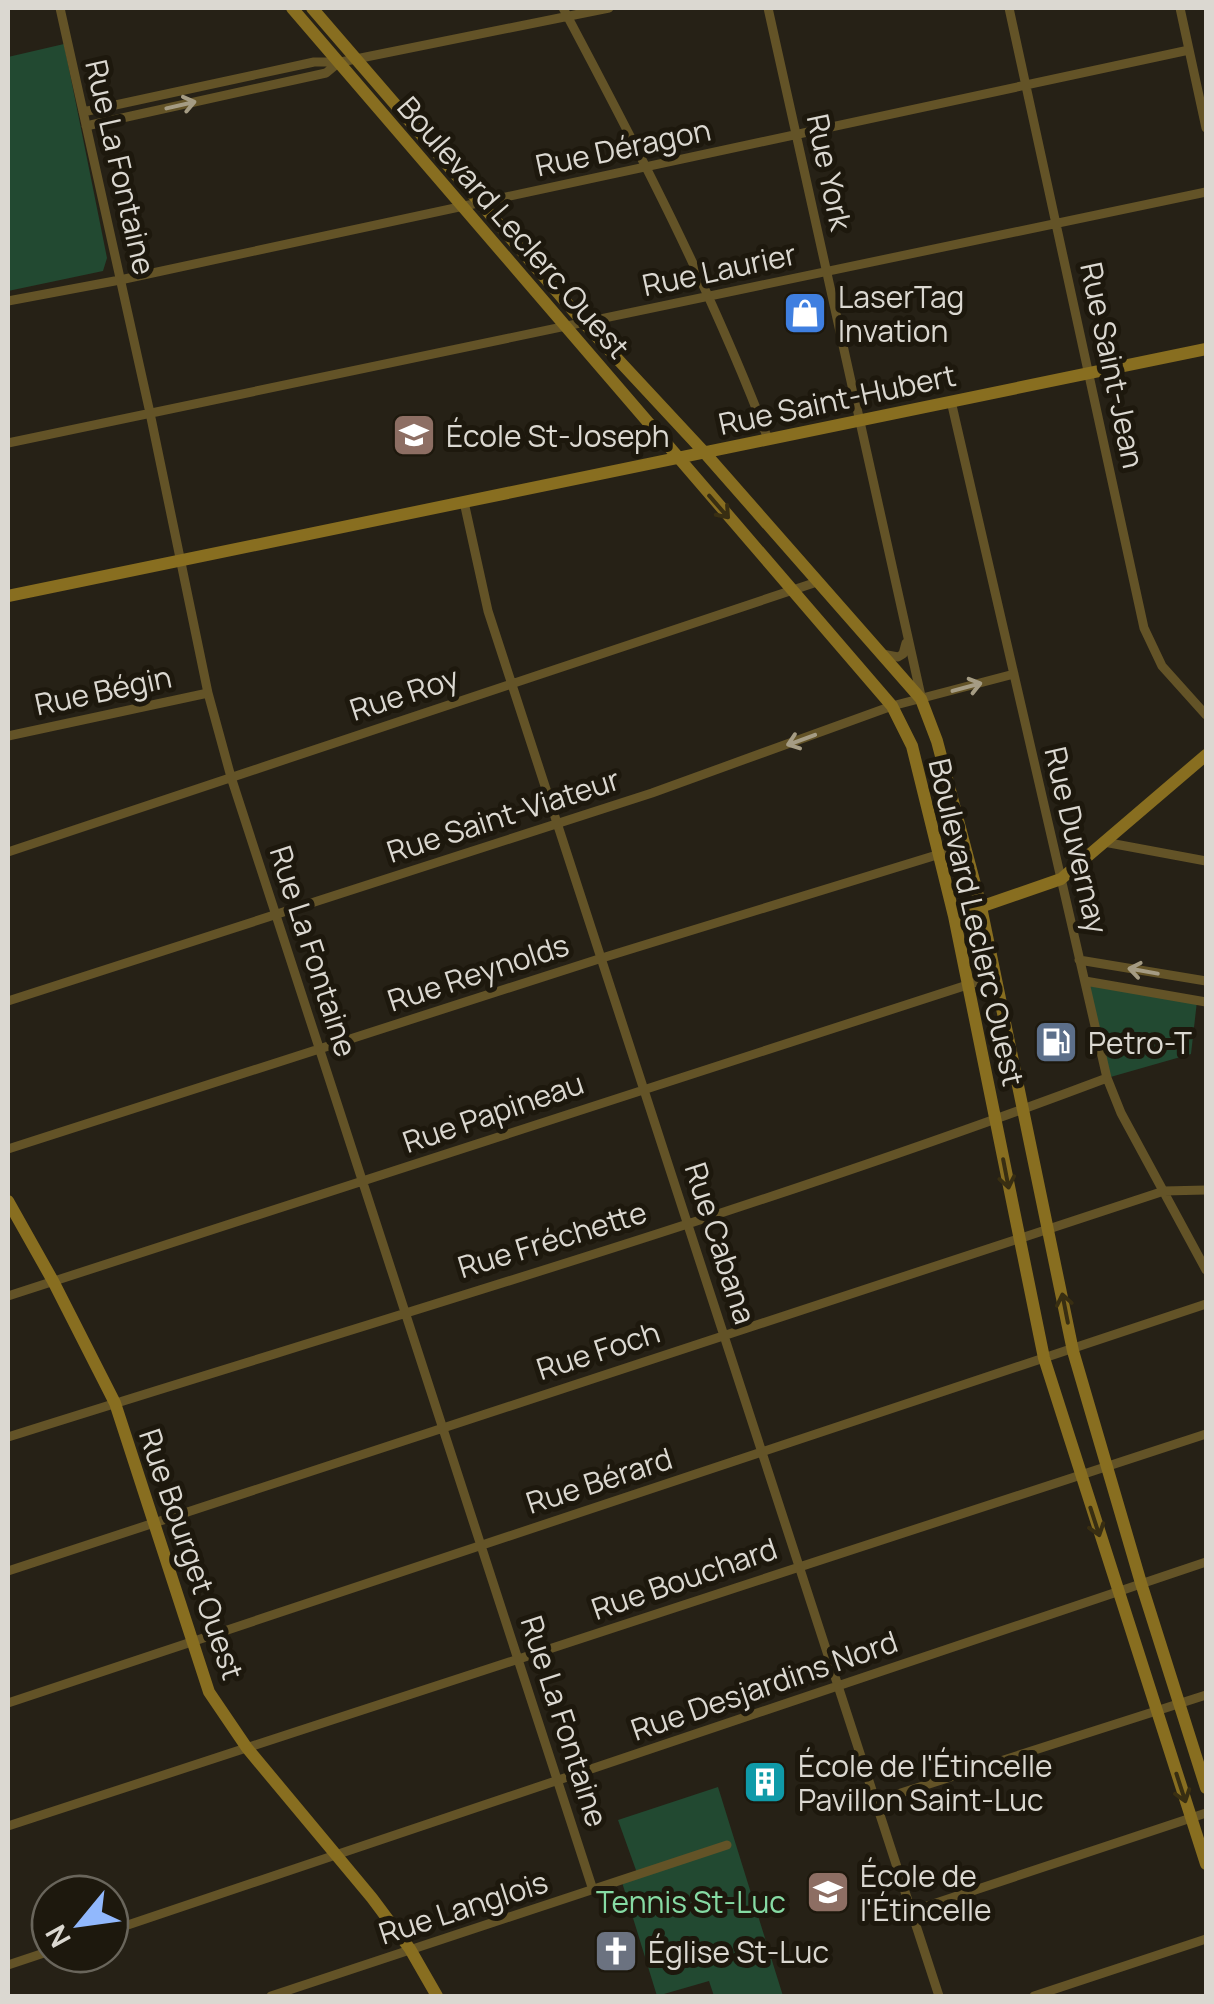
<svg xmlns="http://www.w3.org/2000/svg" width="1214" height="2004" viewBox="0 0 1214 2004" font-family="Manrope,sans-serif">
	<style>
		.green { fill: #224931 }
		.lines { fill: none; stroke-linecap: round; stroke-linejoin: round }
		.street { stroke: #635327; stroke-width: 9 }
		.secondary { stroke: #886e20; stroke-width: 12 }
		.oneway { stroke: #a59c84 }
		.oneway2 { stroke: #382e12 }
		.labels { text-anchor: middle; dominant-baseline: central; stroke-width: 10; stroke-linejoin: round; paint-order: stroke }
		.street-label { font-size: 30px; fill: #dbd8d1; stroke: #1d180d }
		.poi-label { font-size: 30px; fill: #dbd8d1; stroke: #1d180d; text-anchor: start }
		.park-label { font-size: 30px; fill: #86dba4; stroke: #1d180d }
	</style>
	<rect width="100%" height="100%" fill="#262116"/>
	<path class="green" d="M64,44L107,258L103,271L8,291V57Z
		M1085,981L1197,1001L1191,1054L1107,1078Z
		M718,1787L783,1996H714L709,1981L657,1996L621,1879L637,1873L618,1820Z"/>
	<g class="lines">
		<path class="street" d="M60,8L150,413L208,693L231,777L593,1890
			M563,8C637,147 712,291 768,439
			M768,8L921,696
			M1009,8L1144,628L1162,666L1206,715
			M1180,8L1206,128
			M83,112L314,62H341L609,8
			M86,126L326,73L338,63
			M8,301L120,280L1189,50
			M951,401L1107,1078L1121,1113L1206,1270
			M8,443L1206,192
			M464,502L488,611L939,1996
			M882,654L898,657L903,654L906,643
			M8,736L208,693
			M1104,842L1206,861
			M8,852L817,582
			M1079,960L1206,981
			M1085,981L1206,1002
			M8,1001L652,793L892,706L1014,674
			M8,1149L602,958L966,846
			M8,1296L995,976
			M8,1437C375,1321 746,1214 1107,1078
			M8,1571L1164,1191L1206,1190
			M8,1703L1206,1304
			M876,1801L1206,1695
			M8,1826L1206,1434
			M912,1911L1206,1813
			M110,1931L1206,1562
			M8,1965L50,1951
			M271,1996L727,1845
			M1034,1996L1206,1939"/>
		<path class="secondary" d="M292,8L892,706L912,746L954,916L1044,1358L1206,1864
			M312,8L584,323L704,452L921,699L937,741L981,907L1073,1351L1141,1583L1206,1788
			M8,596L1206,349
			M954,916L1061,879L1206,755
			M8,1201L53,1281L115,1403L209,1692L247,1748L372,1898L410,1949L437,1996"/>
	</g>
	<defs><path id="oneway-shaft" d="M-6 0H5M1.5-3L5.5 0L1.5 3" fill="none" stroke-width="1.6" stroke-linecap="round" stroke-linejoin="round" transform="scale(2.5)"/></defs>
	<g class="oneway">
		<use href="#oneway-shaft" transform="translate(181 105) rotate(-13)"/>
		<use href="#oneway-shaft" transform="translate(967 687) rotate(-15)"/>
		<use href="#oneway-shaft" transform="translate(801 740) rotate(160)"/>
		<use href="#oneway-shaft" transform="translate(1143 971) rotate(-170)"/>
	</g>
	<g class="oneway2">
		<use href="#oneway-shaft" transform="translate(719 507) rotate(49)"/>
		<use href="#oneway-shaft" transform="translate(1006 1174) rotate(79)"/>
		<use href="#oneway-shaft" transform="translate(1065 1308) rotate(-101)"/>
		<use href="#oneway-shaft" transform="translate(1095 1522) rotate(72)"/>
		<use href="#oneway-shaft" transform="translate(1181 1788) rotate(72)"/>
	</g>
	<defs>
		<g id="shop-square" transform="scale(2.25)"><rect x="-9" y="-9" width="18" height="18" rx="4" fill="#3f7fe0" stroke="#1d180d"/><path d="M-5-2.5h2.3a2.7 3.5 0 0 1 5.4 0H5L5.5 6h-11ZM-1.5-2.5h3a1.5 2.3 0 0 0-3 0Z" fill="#fff"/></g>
		<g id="school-square" transform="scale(2.25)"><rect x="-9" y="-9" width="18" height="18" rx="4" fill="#8d6e63" stroke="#1d180d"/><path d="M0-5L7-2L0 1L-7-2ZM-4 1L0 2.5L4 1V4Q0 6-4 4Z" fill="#fff"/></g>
		<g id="fuel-square" transform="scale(2.25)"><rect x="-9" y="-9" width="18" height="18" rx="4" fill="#5c6f8a" stroke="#1d180d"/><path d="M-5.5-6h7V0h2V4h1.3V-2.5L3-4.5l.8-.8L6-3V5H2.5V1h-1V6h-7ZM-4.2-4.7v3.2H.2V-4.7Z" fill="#fff"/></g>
		<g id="building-square" transform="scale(2.25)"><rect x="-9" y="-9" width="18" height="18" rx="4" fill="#0f9aa8" stroke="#1d180d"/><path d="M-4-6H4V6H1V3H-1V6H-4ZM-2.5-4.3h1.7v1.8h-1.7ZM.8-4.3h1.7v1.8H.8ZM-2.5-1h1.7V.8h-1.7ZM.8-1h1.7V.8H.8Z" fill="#fff"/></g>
		<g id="church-square" transform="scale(2.25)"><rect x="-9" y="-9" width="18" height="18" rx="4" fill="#6b7280" stroke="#1d180d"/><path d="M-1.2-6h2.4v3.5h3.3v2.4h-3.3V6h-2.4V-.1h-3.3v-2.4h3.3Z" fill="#fff"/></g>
	</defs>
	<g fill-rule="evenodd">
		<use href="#shop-square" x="805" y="313"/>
		<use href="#school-square" x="414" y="435"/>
		<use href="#fuel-square" x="1056" y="1042"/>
		<use href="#building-square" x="765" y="1782"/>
		<use href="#school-square" x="828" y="1892"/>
		<use href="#church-square" x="616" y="1951"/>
	</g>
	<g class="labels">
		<g class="street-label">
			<text transform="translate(623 147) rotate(-12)">Rue Déragon</text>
			<text transform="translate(121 167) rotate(77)">Rue La Fontaine</text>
			<text transform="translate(830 172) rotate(78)">Rue York</text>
			<text transform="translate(514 227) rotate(49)">Boulevard Leclerc Ouest</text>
			<text transform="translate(719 269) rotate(-12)">Rue Laurier</text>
			<text transform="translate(1113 365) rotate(78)">Rue Saint-Jean</text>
			<text transform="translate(837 399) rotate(-12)">Rue Saint-Hubert</text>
			<text transform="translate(103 690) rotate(-12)">Rue Bégin</text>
			<text transform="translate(404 693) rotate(-18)">Rue Roy</text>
			<text transform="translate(503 815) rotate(-18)">Rue Saint-Viateur</text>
			<text transform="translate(1077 840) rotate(77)">Rue Duvernay</text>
			<text transform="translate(977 922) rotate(77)">Boulevard Leclerc Ouest</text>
			<text transform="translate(314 951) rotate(72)">Rue La Fontaine</text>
			<text transform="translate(478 972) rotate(-18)">Rue Reynolds</text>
			<text transform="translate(493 1112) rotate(-19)">Rue Papineau</text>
			<text transform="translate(552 1239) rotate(-17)">Rue Fréchette</text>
			<text transform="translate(721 1243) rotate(72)">Rue Cabana</text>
			<text transform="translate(598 1350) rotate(-18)">Rue Foch</text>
			<text transform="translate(599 1480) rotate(-18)">Rue Bérard</text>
			<text transform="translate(192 1554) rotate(71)">Rue Bourget Ouest</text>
			<text transform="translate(684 1578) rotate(-19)">Rue Bouchard</text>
			<text transform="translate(764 1685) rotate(-19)">Rue Desjardins Nord</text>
			<text transform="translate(565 1721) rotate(72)">Rue La Fontaine</text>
			<text transform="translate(463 1907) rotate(-18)">Rue Langlois</text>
		</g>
		<g class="poi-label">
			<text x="838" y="296">LaserTag<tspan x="838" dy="34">Invation</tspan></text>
			<text x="446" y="435">École St-Joseph</text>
			<text x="1088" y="1042">Petro-T</text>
			<text x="798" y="1765">École de l'Étincelle<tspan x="798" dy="34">Pavillon Saint-Luc</tspan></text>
			<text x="860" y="1875">École de<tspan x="860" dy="34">l'Étincelle</tspan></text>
			<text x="648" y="1951">Église St-Luc</text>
		</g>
		<g class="park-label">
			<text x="691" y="1901">Tennis St-Luc</text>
		</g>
	</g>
	<rect width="1214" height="2004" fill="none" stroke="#dbd8d1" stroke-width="20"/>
	<g transform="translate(80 1924) rotate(241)"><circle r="48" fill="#1d180d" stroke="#69655b" stroke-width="2.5"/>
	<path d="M0-8L18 38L0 25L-18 38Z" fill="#91b8fd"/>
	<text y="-15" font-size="28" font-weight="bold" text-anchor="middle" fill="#dbd8d1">N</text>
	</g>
</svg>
